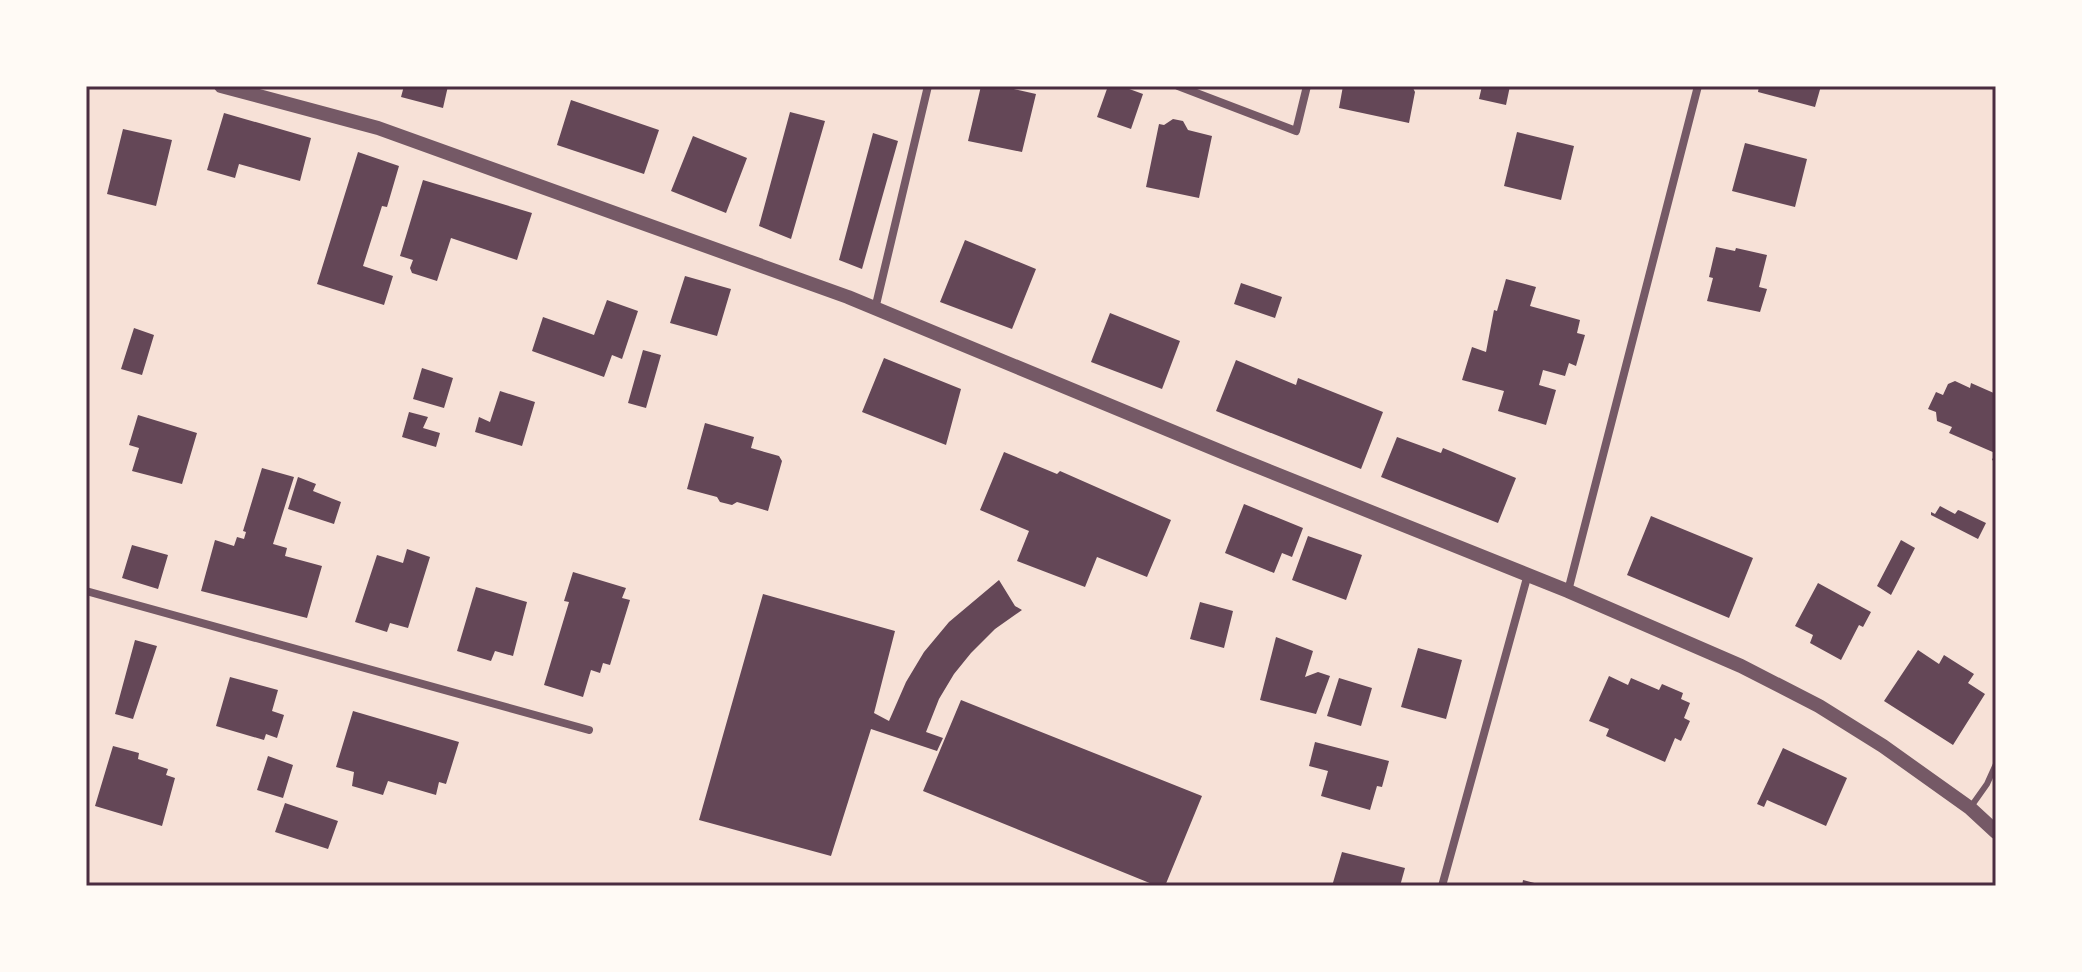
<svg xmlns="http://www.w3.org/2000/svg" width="2082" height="972" viewBox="0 0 2082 972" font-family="'Archivo Narrow',sans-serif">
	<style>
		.building { fill: #644757 }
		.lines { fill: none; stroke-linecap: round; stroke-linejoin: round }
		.service { stroke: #755966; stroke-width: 6 }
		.minor { stroke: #755966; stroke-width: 8 }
		.tertiary { stroke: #755966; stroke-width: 14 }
		.neatline { fill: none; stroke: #4a2c40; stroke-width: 3 }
	</style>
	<rect width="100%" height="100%" fill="#f7e1d7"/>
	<path class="building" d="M404,86H448L443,108L401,97Z
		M981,86H1001L1036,94L1022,152L968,141Z
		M1108,86H1121L1143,94L1131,129L1097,117Z
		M1343,86H1412L1415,92L1409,123L1339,108Z
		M1482,86H1510L1506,105L1479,99Z
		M1759,86H1821L1815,107L1758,92Z
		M571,100L659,130L644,174L557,145Z
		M790,112L825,121L791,239L759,226Z
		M224,113L311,138L300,181L239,164L235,178L207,170Z
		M1173,119L1183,121L1188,130L1212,136L1199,198L1146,187L1159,124L1164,125Z
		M123,129L172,140L156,206L107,194Z
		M1517,132L1574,146L1561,200L1504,186Z
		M873,133L898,141L862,269L839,260Z
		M693,136L747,158L726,213L671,191Z
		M1745,143L1807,159L1795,207L1732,191Z
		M358,152L399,166L387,207L382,206L363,266L393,276L384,305L317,284Z
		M423,180L532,213L517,260L451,238L437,281L412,273L410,268L413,260L400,256Z
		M965,240L1036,269L1012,329L940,302Z
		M1716,247L1735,251L1736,248L1767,255L1759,287L1767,289L1760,312L1707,301L1713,278L1709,277Z
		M685,276L731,289L717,336L670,323Z
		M1506,279L1536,287L1530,306L1580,320L1577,333L1585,335L1576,366L1569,363L1565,376L1543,370L1539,385L1556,390L1546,425L1498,411L1504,391L1462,380L1472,347L1486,352L1494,310L1497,311Z
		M1241,283L1282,297L1275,318L1234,304Z
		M607,300L638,311L622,359L612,355L604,377L532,351L543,317L594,335Z
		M1110,313L1180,341L1162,389L1091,362Z
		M134,328L154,335L142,375L121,369Z
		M643,350L661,355L646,408L628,403Z
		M884,358L961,389L946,445L862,412Z
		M1236,360L1296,385L1298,378L1383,412L1361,469L1216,411Z
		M422,368L453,378L444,408L413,399Z
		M1955,381L1970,388L1971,383L1996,394V462L1992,460L1995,453L1949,433L1952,427L1937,421L1936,412L1928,409L1936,392L1943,395L1948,384Z
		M500,391L535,402L522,446L475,432L479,417L490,422Z
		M409,412L428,417L423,428L440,433L436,447L402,437Z
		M138,415L197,433L182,484L132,471L139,448L129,445Z
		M705,423L754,437L751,448L779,456L782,461L768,511L737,502L732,505L720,502L717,497L687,489Z
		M1397,437L1441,453L1443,448L1516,478L1498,523L1381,477Z
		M1004,452L1057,474L1060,471L1171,520L1147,577L1097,557L1085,587L1017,561L1029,531L980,510Z
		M262,468L294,477L273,544L287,548L285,556L322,566L307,618L201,591L215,540L234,546L237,537L244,539L246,532L243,531Z
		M298,477L316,484L313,491L341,502L334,524L288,509Z
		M1244,504L1303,528L1292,557L1282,553L1274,573L1225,553Z
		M1940,506L1955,514L1958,510L1961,511L1986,523L1978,539L1931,515V512L1935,514Z
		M1651,516L1753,558L1729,618L1627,575Z
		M1308,536L1362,555L1346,600L1292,580Z
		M1901,540L1915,548L1891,595L1877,586Z
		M132,545L168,555L158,589L122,578Z
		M407,549L430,557L408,628L390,623L387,632L355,622L377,555L403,563Z
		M573,572L626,588L622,598L630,600L610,665L603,663L600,673L591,670L583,697L544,685L569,602L564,601Z
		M999,580L1015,606L1022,610L995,629L971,653L954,674L939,699L926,732L943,738L937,751L871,729L831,856L699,820L763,594L895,631L874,713L889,721L906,682L924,652L949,622Z
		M1818,583L1871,612L1863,627L1859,625L1841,660L1810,643L1813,635L1795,626Z
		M476,587L527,602L513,656L495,651L491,661L457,651Z
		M1200,602L1233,611L1224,648L1190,639Z
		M1276,637L1313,651L1305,677L1318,672L1330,676L1316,714L1260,700Z
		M135,640L157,646L133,719L115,714Z
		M1418,648L1462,660L1446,719L1401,707Z
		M1918,650L1939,664L1944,655L1974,674L1968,683L1985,694L1953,745L1884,701Z
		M1609,676L1628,685L1631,678L1659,690L1662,684L1683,693L1681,699L1690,703L1684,718L1690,721L1681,741L1675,738L1665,762L1606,736L1609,729L1589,721Z
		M230,677L278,690L272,711L284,715L277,738L266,734L264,740L216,726Z
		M1339,678L1372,688L1361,726L1327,716Z
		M961,700L1202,796L1165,886H1157L923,791Z
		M353,711L459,742L446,784L439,782L436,795L388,781L383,795L352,786L354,772L336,767Z
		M1315,742L1389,761L1382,787L1377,786L1370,810L1321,796L1328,771L1309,766Z
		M113,746L139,753L138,759L168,769L166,775L175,778L162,826L95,806Z
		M1783,748L1847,778L1826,826L1767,800L1764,807L1757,804Z
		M268,756L293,765L283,798L257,790Z
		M285,803L338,821L328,849L275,832Z
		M1342,852L1405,868L1400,886H1332Z
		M1523,880L1542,885V886H1522Z"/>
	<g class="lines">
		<path class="service" d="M1970,808L1987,784L1996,764"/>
		<path class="minor" d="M1178,86L1296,131L1307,86
			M875,309L928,86
			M86,591L589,730
			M1568,591L1698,86
			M1442,886L1528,574"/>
		<path class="tertiary" d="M221,86L378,128L848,297L1234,457L1568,591L1741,666L1819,706L1883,746L1970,808L1996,832"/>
	</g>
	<rect width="2082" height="972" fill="none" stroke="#fffaf5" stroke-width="176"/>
	<rect x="88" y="88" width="1906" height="796" class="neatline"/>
</svg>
